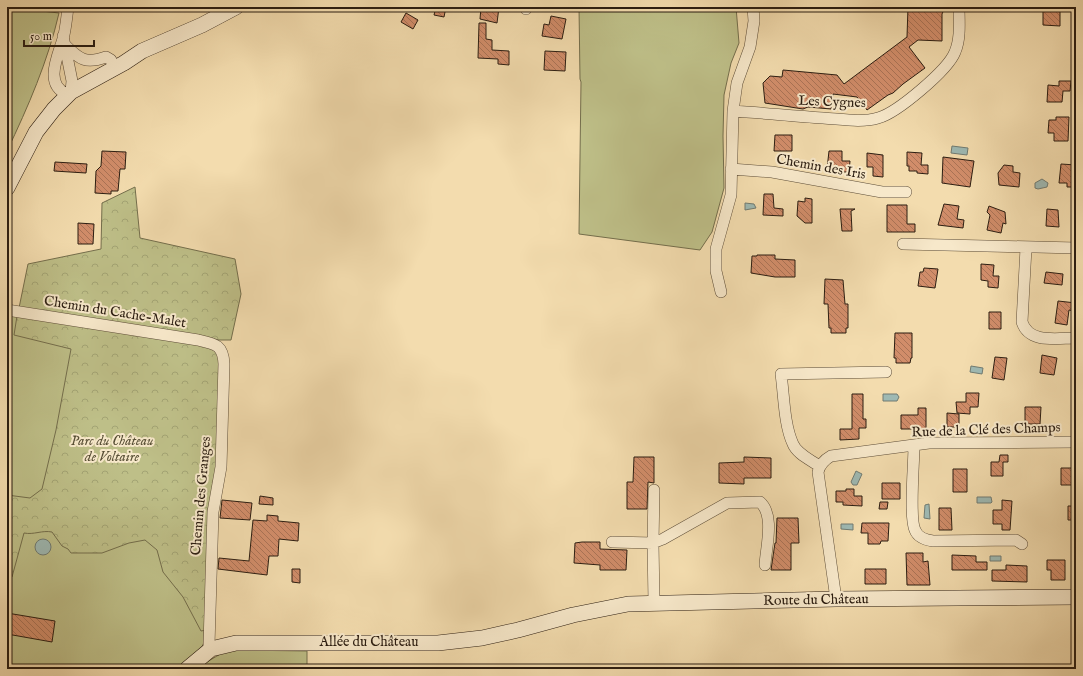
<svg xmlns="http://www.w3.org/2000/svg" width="1083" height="676" viewBox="0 0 1083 676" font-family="'IM FELL English',serif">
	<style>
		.green { fill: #bebf88; stroke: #746e4c }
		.forest { fill: url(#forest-crowns); stroke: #746e4c }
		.water { fill: #9eb9b3; stroke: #707b72 }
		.building { fill: url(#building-back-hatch); stroke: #2b1d11 }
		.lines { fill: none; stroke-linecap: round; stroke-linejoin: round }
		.street-casing { stroke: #5d4d38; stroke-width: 12 }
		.secondary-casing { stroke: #2b1d11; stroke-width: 16 }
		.street { stroke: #f7e8ca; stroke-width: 11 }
		.secondary { stroke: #f7e8ca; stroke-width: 15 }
		.labels { text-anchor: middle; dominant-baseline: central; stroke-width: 4; stroke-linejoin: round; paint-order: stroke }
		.street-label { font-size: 14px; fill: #2b1d11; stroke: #f7e8ca }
		.park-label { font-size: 14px; font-style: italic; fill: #574e35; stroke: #f7e8ca }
	</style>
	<defs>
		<pattern id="forest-crowns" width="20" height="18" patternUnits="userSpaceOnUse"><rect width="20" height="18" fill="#bebf88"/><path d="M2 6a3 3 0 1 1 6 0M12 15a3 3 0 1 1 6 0" fill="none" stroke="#a3a474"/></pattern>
		<pattern id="building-back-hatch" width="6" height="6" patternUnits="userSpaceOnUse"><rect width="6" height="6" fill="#d18d6a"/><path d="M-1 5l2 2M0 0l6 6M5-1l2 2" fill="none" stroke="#aa7356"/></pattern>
	</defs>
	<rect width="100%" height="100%" fill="#f3dcae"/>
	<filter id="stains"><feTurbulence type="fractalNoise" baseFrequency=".005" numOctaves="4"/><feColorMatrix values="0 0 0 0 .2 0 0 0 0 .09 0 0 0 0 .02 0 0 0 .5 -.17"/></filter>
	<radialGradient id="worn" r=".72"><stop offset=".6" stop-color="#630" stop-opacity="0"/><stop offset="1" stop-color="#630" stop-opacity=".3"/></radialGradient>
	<path class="green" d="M7,7L59,13C48,61 28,107 7,151Z
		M579,7H736L739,43L731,63L724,95L723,136L724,188L712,232L700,250L579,234L581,82L580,79Z
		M7,315L210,347L204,642L202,647L176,669H7Z
		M237,650L307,651V669H195L222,653Z"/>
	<path class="forest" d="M135,187L140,238L235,259L241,294L231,340H219L19,308L28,264L101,249L102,203Z
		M17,316L210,347L220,357L217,465L206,630L201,631L183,597L163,572L157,550L145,540L129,543L102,553H71L68,549L62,546L52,532C42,530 34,535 24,533L12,577L7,581V495L30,498L42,489L56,430L71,349L14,335Z"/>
	<path class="water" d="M952,146L968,148L967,155L951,153Z
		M1042,179L1048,183L1047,187L1038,189L1035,188V183Z
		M745,203L754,204L756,208L745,210Z
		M971,366L983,368L982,374L970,372Z
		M883,394H897L899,397L897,401H883Z
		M856,471L862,474L857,485H853L851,482Z
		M977,497H991L992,502L991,503H977Z
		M929,504L930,519L924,518L925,505Z
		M841,524H853V530L841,529Z
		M35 547a8 8 0 1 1 16 0a8 8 0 1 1-16 0Z
		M990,556H1001V561H990Z"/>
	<path class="building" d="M436,7H446L444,17L434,15Z
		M481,7H499L497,23L480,19Z
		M908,7H945L942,14V41L918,40L909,47L925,68L903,84L893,93L888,95L867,110L857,97L833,94L831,109L808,107L803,109L765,103L763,83L770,76L782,77L783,70L837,75L844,84L907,37Z
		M1043,7H1060V26L1043,25Z
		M406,13L418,20L413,29L401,22Z
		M551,16L566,19L562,39L542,36L544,24L549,25Z
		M479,23H486V39L492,40V50L509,51V65L498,64V59L478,58Z
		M545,51L566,52L565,71L544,70Z
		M1059,81H1071L1070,91H1063L1062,102H1047L1048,85L1059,86Z
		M1056,117H1069L1068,141H1054V133H1048L1049,120H1056Z
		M775,135H792V151H774Z
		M102,151L126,152L125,169H120L118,191H111V194L95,193L96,171L101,166Z
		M829,151H842V161H850L849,172H835V170L827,169Z
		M907,152L922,153L921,165H928V174L917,173V171H909V166H907Z
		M867,153L883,155V177L873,176V167H867Z
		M943,157L974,161L970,187L942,183Z
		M55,162L87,164L86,173L54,171Z
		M1061,164L1076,165V187H1067V183H1059Z
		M1004,165L1013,166V172L1020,173L1019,187L999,185L998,173Z
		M764,194H773L774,208L783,209V216L763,215Z
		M805,198L812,199V223H805L797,216L798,201L805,202Z
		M944,204L959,206L957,219L964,220L963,228L938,225Z
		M887,205H907V224H915V232H887Z
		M989,206L1005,212L1006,224L1003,223L1001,233L987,230L990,215L987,212Z
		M840,209H855L851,211L852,231H842Z
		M1047,209L1058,210L1059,227L1046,226Z
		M78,223L94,224L93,244H78Z
		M757,255H775V259L795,260V277H775L751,273L752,256H757Z
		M981,264L994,265L993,276H999L998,288L988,287V281L981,280Z
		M924,268L938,269L935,288L918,286L920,272H923Z
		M1046,272L1063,274L1062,285L1044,283Z
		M825,279L843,280L845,304H848V328H846V333H831V328H829L828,304H824Z
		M1058,301L1076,303L1075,311L1069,310L1067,325L1055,323Z
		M989,312H1001V329H989Z
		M895,333H912V358H911L910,363H896V358H894Z
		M1042,355L1057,358L1054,375L1040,373Z
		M995,357L1007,358L1004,380L992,378Z
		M966,393H979L978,407H970V414L957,413L956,402H966Z
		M852,394H863V419H866V428H859V439L840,440V429H852Z
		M1025,407H1041L1040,424H1025Z
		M918,408H926V430L913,432V429H901V415H918Z
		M947,413L959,414V427H947Z
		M1000,455H1008V462H1003V476H991V462H999Z
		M634,457H654V483L648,482L647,509H627V482H633Z
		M744,457L771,458V478H744V484L719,483V463L744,462Z
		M1061,468H1076V485H1061Z
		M953,469H967V492H953Z
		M882,483H900V499H882Z
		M846,489H854V496H862V506L843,505V502H836V491H846Z
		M260,496L273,498V505L259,504Z
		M222,500L252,503L250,520L220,518Z
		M1002,500L1012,501L1010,530H1002V524H993V510H1002Z
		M880,502H888L887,509H879Z
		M1068,506H1076V520H1068Z
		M939,508H951L952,530H939Z
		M267,515L278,516V521L299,523L298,541L279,539L278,556H269L267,575L218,569L219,558L249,561L253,520L267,521Z
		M777,518H798L799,543H791V570H771L775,543H776Z
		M862,523H889L888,541H881L880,544H868V533H861Z
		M582,542H600V549L627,550L626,570H600V565L574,563L575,543Z
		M906,553H923V562L928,561L930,585H907Z
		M952,555L976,556V562H987V570H952Z
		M1047,560H1065V580H1051V570H1047Z
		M1006,565L1027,566V582L992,581V570H1006Z
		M292,569H300V583L292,582Z
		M865,569H886V584H865Z
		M7,613L55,621L52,642L7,634Z"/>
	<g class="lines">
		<g class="street-casing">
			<path id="street" d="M526,9V7
				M63,36L72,81L71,92L67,94C42,84 60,52 64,35C66,26 67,16 68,7
				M65,45C80,60 86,64 106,57L111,60
				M733,111C763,113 793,116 823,118C841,119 861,123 878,118C897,113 948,70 955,52C961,38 959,21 959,7
				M731,169L772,172L882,192H906
				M903,244L1076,248
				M1026,248L1022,322C1029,344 1057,338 1076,338
				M721,292L716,271V249L731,195L733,111L737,83L750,47L754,21L753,7
				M7,310L198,340C216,344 223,345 224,364L221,467L213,512L209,645L211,649
				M914,446C914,463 909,518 915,530C918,538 926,540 933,541L1016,540L1022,544
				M819,466C811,460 797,454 793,444C784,425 784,395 781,374L886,372
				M612,542L653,543L654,490
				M836,599L818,472C820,464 824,460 831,456L929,443L1076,442
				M654,602L653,543L663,539L727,503L760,502C775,515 766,547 765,565"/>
		</g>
		<g class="secondary-casing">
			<path id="secondary" d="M7,188L36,132L54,109L71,92L124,63L142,51L202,25L236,7
				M187,669L211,649L236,643H438L482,638L518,630L573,615L628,604L836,599L1076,597"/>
		</g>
		<use href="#street" class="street"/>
		<use href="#secondary" class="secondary"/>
	</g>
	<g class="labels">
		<g class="street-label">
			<text transform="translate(832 102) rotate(2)">Les Cygnes</text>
			<text transform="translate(821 167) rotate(10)">Chemin des Iris</text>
			<text transform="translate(115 312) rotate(9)">Chemin du Cache-Malet</text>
			<text transform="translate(986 430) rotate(-2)">Rue de la Clé des Champs</text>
			<text transform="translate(201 496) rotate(-85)">Chemin des Granges</text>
			<text transform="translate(816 600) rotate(-1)">Route du Château</text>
			<text x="369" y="642">Allée du Château</text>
		</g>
		<g class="park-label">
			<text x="112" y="441">Parc du Château<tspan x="112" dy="16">de Voltaire</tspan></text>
		</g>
	</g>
	<rect width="1083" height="676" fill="none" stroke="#f3dcae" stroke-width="24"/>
	<rect x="8" y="8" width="1067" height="660" fill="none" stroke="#2b1d11" stroke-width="2"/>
	<rect x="12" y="12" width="1059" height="652" fill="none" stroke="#2b1d11"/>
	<path d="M24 40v6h70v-6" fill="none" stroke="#2b1d11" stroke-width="2"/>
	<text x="30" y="40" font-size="12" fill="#2b1d11" stroke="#f7e8ca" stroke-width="3" paint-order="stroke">50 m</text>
	<rect width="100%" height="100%" filter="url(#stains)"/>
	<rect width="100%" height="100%" fill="url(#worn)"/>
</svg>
